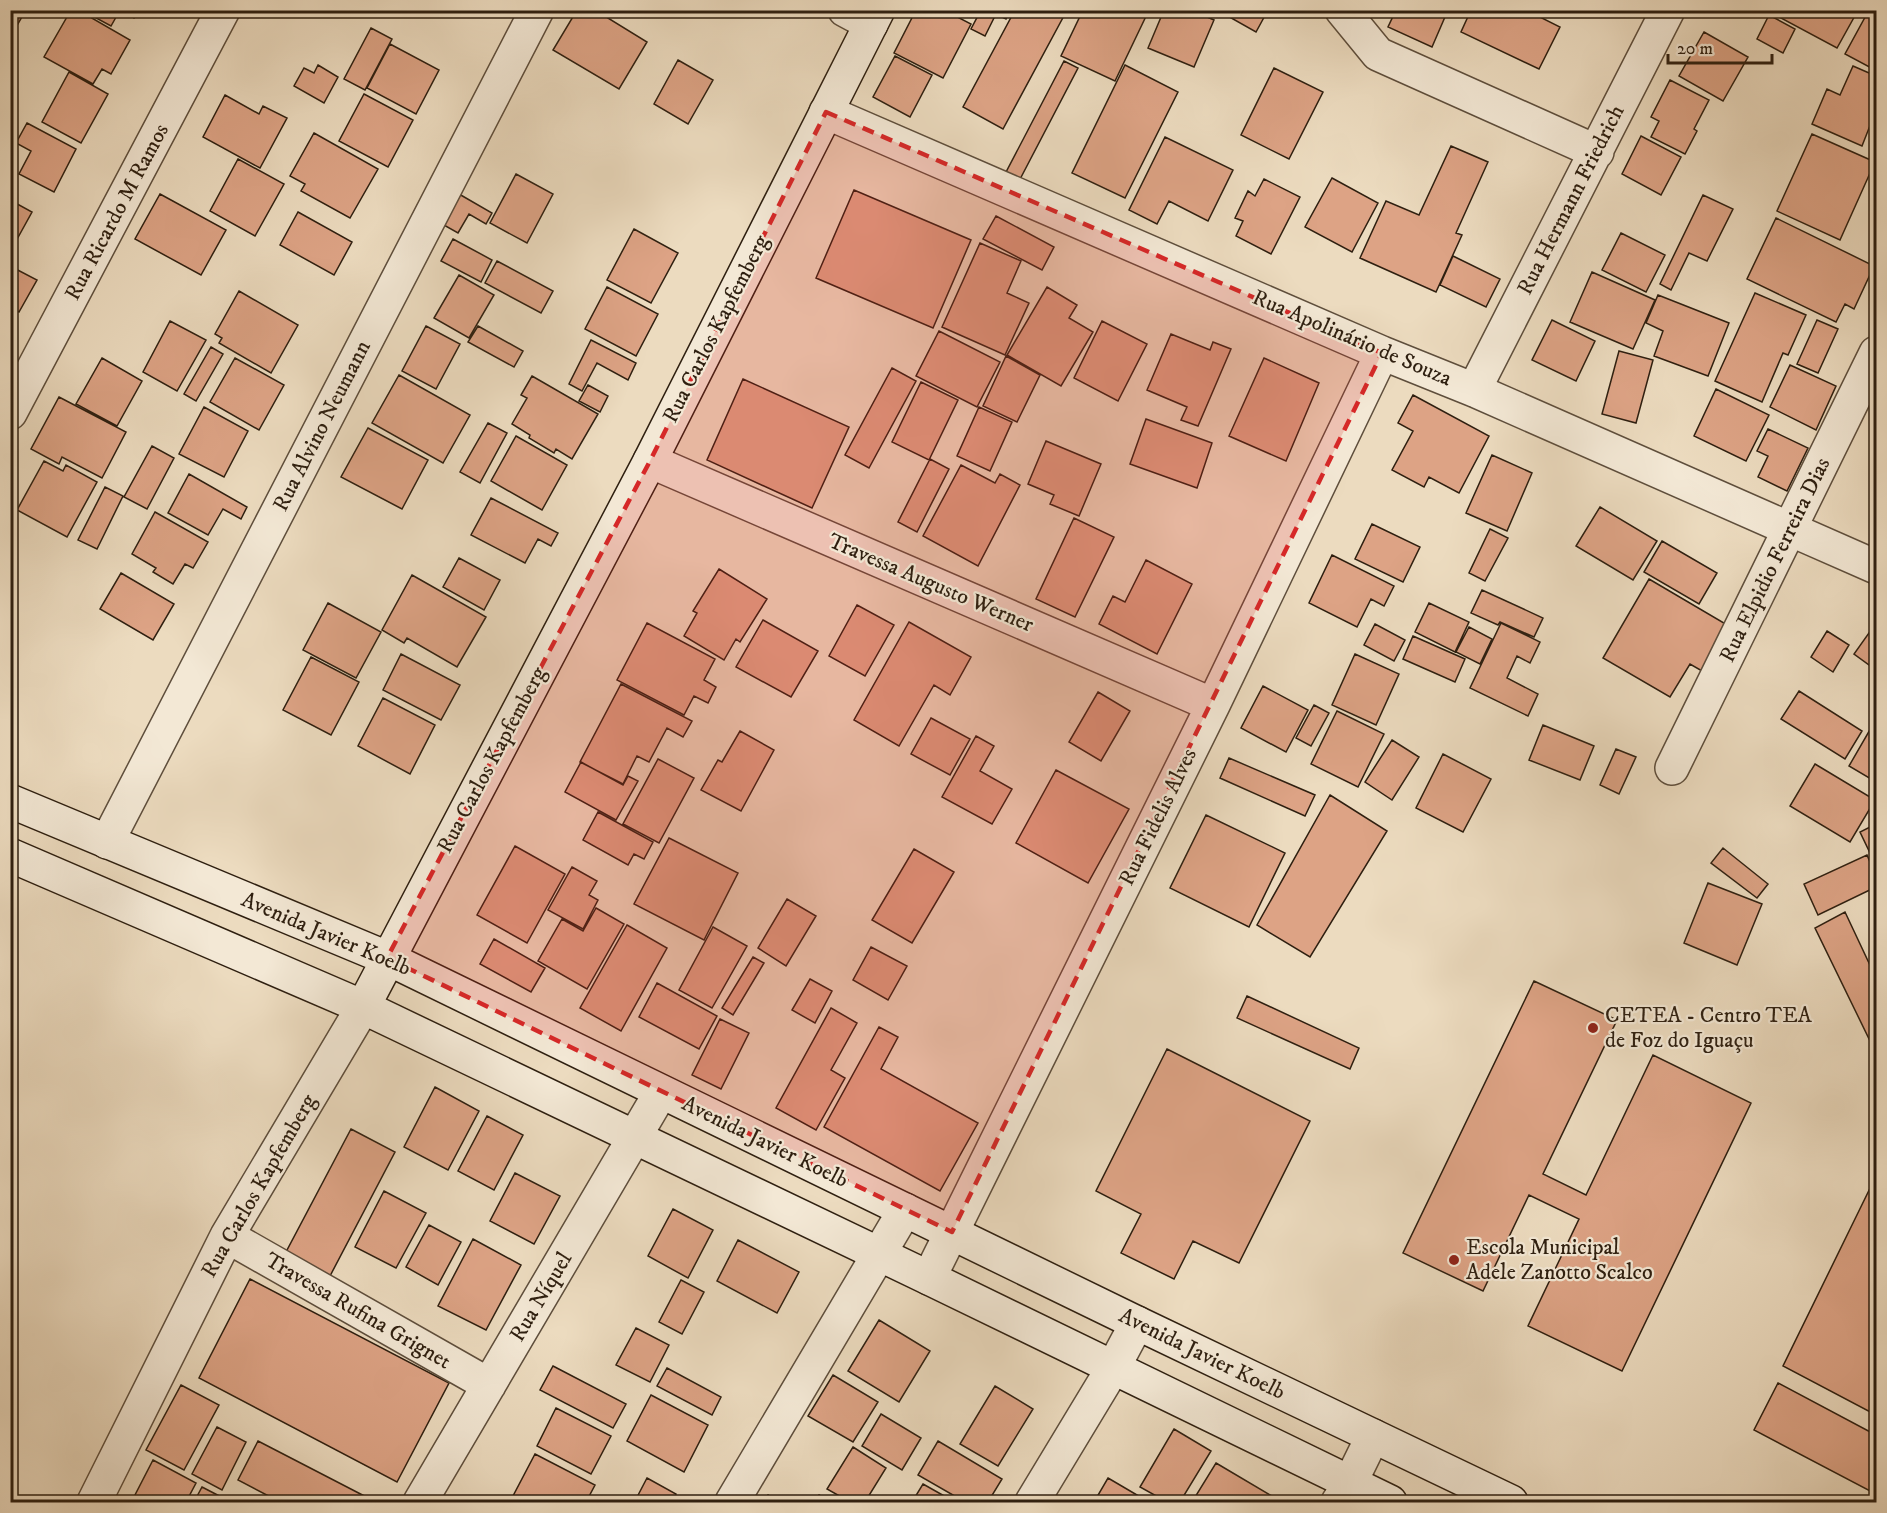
<svg xmlns="http://www.w3.org/2000/svg" width="1887" height="1513" viewBox="0 0 1887 1513" font-family="'IM FELL DW Pica',serif">
	<style>
		.building { fill: #dda385; stroke: #2e1f10; stroke-width: 1.5 }
		.lines { fill: none; stroke-linecap: round; stroke-linejoin: round }
		.street-casing { stroke: #5e4e3c; stroke-width: 36 }
		.secondary-casing { stroke: #2e1f10; stroke-width: 36 }
		.street { stroke: #f3e8d5; stroke-width: 33 }
		.secondary { stroke: #f3e8d5; stroke-width: 33 }
		.marked { fill: #d62828; fill-opacity: 0.2; stroke: #d62828; stroke-width: 4.5; stroke-dasharray: 12 8; stroke-linejoin: round }
		.poi-dot { fill: #8f2418; stroke: #f3e8d5; stroke-width: 2 }
		.labels { text-anchor: middle; dominant-baseline: central; stroke-width: 4.5; stroke-linejoin: round; paint-order: stroke }
		.street-label { font-size: 22px; fill: #2e1f10; stroke: #f3e8d5 }
		.poi-label { font-size: 22px; fill: #2e1f10; stroke: #f3e8d5; text-anchor: start }
	</style>
	<rect width="100%" height="100%" fill="#ecdbbf"/>
	<filter id="stains"><feTurbulence type="fractalNoise" baseFrequency=".00333" numOctaves="4"/><feColorMatrix values="0 0 0 0 .2 0 0 0 0 .09 0 0 0 0 .02 0 0 0 .5 -.17"/></filter>
	<radialGradient id="worn" r=".72"><stop offset=".6" stop-color="#630" stop-opacity="0"/><stop offset="1" stop-color="#630" stop-opacity=".3"/></radialGradient>
	<path class="building" d="M10,10H26L12,34L10,33Z
		M71,10H78L130,40L111,74L102,69L93,84L44,57Z
		M86,10H120L111,26L85,12Z
		M121,10H138L134,18Z
		M577,10H595L647,42L619,89L553,50Z
		M916,10H944L971,24L943,78L894,53Z
		M981,10H1010L1006,19L996,14L985,36L971,29Z
		M1015,10H1063L1066,12L1003,129L963,107Z
		M1083,10H1149L1115,81L1061,56Z
		M1164,10H1191L1214,20L1194,67L1148,48Z
		M1217,10H1268L1256,32Z
		M1396,10H1448L1432,47L1388,27Z
		M1471,10H1526L1560,27L1539,69L1461,32Z
		M1783,10H1854L1857,12L1837,48L1779,17Z
		M1869,10H1876V68L1875,70L1845,54Z
		M1769,15L1795,29L1783,53L1757,39Z
		M371,28L392,39L365,90L344,79Z
		M1704,32L1748,57L1723,101L1679,76Z
		M390,44L439,70L416,114L367,88Z
		M895,56L932,75L910,117L873,97Z
		M678,60L713,80L688,124L654,104Z
		M1064,61L1078,68L1018,183L1004,176Z
		M318,65L338,77L324,103L294,86L304,68L314,73Z
		M1125,65L1178,92L1125,198L1072,173Z
		M1853,66L1876,76V126L1871,123L1862,146L1812,124L1827,89L1840,95Z
		M1274,68L1323,92L1289,159L1241,135Z
		M69,72L108,94L81,143L42,122Z
		M1670,80L1709,100L1694,129L1697,131L1685,154L1651,137L1659,121L1651,117Z
		M364,94L413,120L388,167L339,141Z
		M225,95L259,114L263,106L287,118L260,168L203,137Z
		M27,123L76,149L54,192L19,174L31,151L16,143Z
		M314,133L378,169L350,218L301,191L305,184L290,176Z
		M1812,134L1875,162L1840,240L1777,211Z
		M1641,136L1681,157L1661,195L1622,174Z
		M1165,137L1233,170L1208,221L1169,201L1157,224L1129,210Z
		M1451,146L1488,162L1456,233L1462,235L1436,292L1360,258L1386,201L1419,215Z
		M238,159L284,184L255,236L210,211Z
		M516,174L553,194L527,243L490,223Z
		M1332,178L1378,203L1352,252L1305,227Z
		M1264,179L1300,197L1271,254L1236,236L1243,221L1235,218L1248,191L1255,196Z
		M854,190L971,240L933,328L816,278Z
		M160,194L226,230L201,275L135,239Z
		M459,194L492,213L486,224L469,214L458,233L442,224Z
		M1703,195L1733,209L1707,261L1689,253L1671,290L1660,284Z
		M10,200L32,212L16,241L10,238Z
		M298,212L352,242L334,275L280,245Z
		M996,216L1054,247L1042,270L983,239Z
		M1776,218L1874,266L1854,309L1845,304L1836,322L1747,279Z
		M634,229L678,253L651,303L607,280Z
		M1621,233L1665,255L1646,292L1602,270Z
		M453,239L492,260L481,282L441,261Z
		M980,243L1021,261L1007,293L1029,303L1005,355L942,327Z
		M1453,256L1500,279L1486,307L1440,285Z
		M497,261L553,291L541,313L485,283Z
		M10,266L37,280L19,312L10,307Z
		M1592,272L1655,300L1633,349L1570,322Z
		M459,275L494,295L469,338L434,318Z
		M607,287L658,314L636,356L585,329Z
		M1047,287L1077,305L1069,318L1093,332L1061,386L1007,355Z
		M239,291L298,325L271,373L219,343L222,338L215,334Z
		M1755,293L1806,315L1788,355L1783,353L1762,402L1715,381Z
		M1658,295L1729,323L1708,376L1654,356L1663,331L1646,323Z
		M1552,320L1595,341L1576,381L1532,360Z
		M1817,320L1838,329L1818,373L1797,364Z
		M170,321L206,340L177,391L143,372Z
		M1102,321L1147,344L1118,401L1074,378Z
		M426,326L460,344L436,389L402,371Z
		M478,326L523,351L514,367L468,342Z
		M939,331L1000,362L977,407L916,376Z
		M1171,334L1210,350L1213,342L1231,349L1198,426L1181,420L1187,407L1147,390Z
		M591,340L636,363L628,380L597,363L582,391L569,384Z
		M211,347L223,354L196,401L184,394Z
		M1619,351L1653,360L1636,423L1602,414Z
		M1006,356L1040,375L1017,422L983,406Z
		M102,358L142,381L117,426L76,404Z
		M235,358L284,385L259,430L210,402Z
		M1264,358L1319,383L1286,461L1229,436Z
		M1790,365L1836,386L1816,430L1770,407Z
		M892,368L916,381L869,468L845,455Z
		M399,375L470,415L443,463L372,423Z
		M532,376L598,414L572,459L556,449L554,453L529,438L530,435L512,424L527,398L521,395Z
		M743,379L849,427L812,508L707,460Z
		M921,382L958,400L929,460L892,442Z
		M588,385L608,396L600,412L579,401Z
		M1716,389L1769,415L1746,461L1694,436Z
		M1413,395L1489,436L1459,493L1429,477L1424,487L1392,470L1413,431L1398,423Z
		M59,397L126,432L102,478L62,457L59,464L31,449Z
		M204,407L248,431L224,477L179,454Z
		M979,407L1012,422L990,471L957,456Z
		M1146,419L1212,443L1197,488L1130,464Z
		M488,423L507,433L480,483L460,472Z
		M368,428L428,460L402,509L341,477Z
		M1768,429L1808,448L1787,491L1758,477L1768,456L1757,451Z
		M516,436L567,465L542,510L491,481Z
		M1046,441L1101,464L1079,516L1050,504L1054,495L1028,484Z
		M152,446L174,458L147,509L124,497Z
		M1492,455L1532,473L1507,531L1466,513Z
		M930,459L949,469L917,532L898,522Z
		M44,461L63,471L66,465L97,482L67,537L17,510Z
		M961,465L995,483L1000,474L1020,485L978,566L923,536Z
		M189,474L247,507L241,519L223,509L208,535L168,513Z
		M105,487L123,496L97,549L78,540Z
		M491,498L558,533L551,546L538,539L525,563L471,535Z
		M1600,507L1657,541L1633,580L1576,546Z
		M155,512L208,542L193,568L185,564L173,584L153,572L156,568L132,554Z
		M1074,518L1114,537L1075,617L1036,599Z
		M1372,524L1420,547L1403,582L1355,559Z
		M1490,529L1508,538L1485,581L1469,573Z
		M1662,541L1717,573L1699,604L1644,572Z
		M1332,555L1394,586L1384,606L1371,599L1357,627L1309,603Z
		M459,558L500,580L484,610L443,587Z
		M1146,560L1192,584L1157,654L1099,624L1113,596L1125,602Z
		M719,569L767,599L740,642L736,639L724,660L684,636L697,613L693,611Z
		M121,573L174,604L153,640L100,609Z
		M412,575L486,617L457,667L407,638L404,643L382,630Z
		M1649,579L1729,626L1702,671L1690,664L1670,697L1603,658Z
		M1482,590L1543,618L1534,637L1500,622L1498,625L1471,613Z
		M328,603L381,632L356,678L303,650Z
		M1429,603L1469,622L1455,652L1415,632Z
		M857,605L894,625L865,676L829,656Z
		M763,620L818,651L791,697L736,667Z
		M909,622L971,657L950,695L934,685L899,746L854,720Z
		M647,623L715,659L704,680L716,687L708,703L694,696L684,715L617,680Z
		M1501,623L1540,642L1530,663L1517,656L1507,678L1538,694L1528,716L1470,688Z
		M1876,623V670L1854,654Z
		M1375,624L1405,640L1394,661L1364,645Z
		M1469,627L1492,639L1480,664L1456,652Z
		M1827,631L1849,645L1833,672L1811,657Z
		M1413,636L1465,659L1455,682L1403,659Z
		M401,654L460,685L441,720L383,690Z
		M1355,654L1399,674L1376,725L1332,705Z
		M311,657L359,682L331,735L283,710Z
		M621,684L692,721L683,737L667,728L649,762L637,756L623,784L580,762Z
		M1263,686L1308,710L1286,752L1241,728Z
		M1799,691L1862,731L1845,759L1781,719Z
		M1098,692L1130,711L1101,761L1069,742Z
		M383,698L435,725L410,774L358,746Z
		M1314,705L1329,713L1311,746L1296,738Z
		M1337,711L1384,734L1358,787L1311,764Z
		M931,718L970,739L950,775L911,754Z
		M1875,721L1876,722V782L1849,766Z
		M1543,725L1594,746L1580,780L1529,760Z
		M740,731L774,750L741,811L701,790L718,760L722,762Z
		M976,736L994,746L980,771L1012,789L992,824L942,797Z
		M1392,740L1419,757L1392,800L1365,782Z
		M1616,749L1636,757L1619,794L1600,785Z
		M1443,754L1491,779L1463,832L1416,808Z
		M1229,758L1315,795L1305,816L1220,778Z
		M658,759L694,778L659,843L623,824Z
		M581,762L623,785L628,776L638,781L616,820L565,792Z
		M1815,764L1875,800L1850,842L1790,806Z
		M1056,770L1129,809L1088,883L1016,843Z
		M1330,795L1387,831L1310,957L1257,925Z
		M598,812L653,842L644,859L634,854L628,865L583,840Z
		M1206,815L1285,853L1249,927L1170,888Z
		M1876,824V853L1871,855L1860,832Z
		M669,838L738,873L704,940L634,904Z
		M515,846L565,874L527,943L477,915Z
		M1723,848L1768,884L1757,898L1711,863Z
		M914,849L954,872L912,943L872,920Z
		M1867,855L1876,876V887L1818,915L1804,884Z
		M572,867L597,881L589,895L598,900L583,929L548,910Z
		M1708,883L1762,904L1737,965L1684,943Z
		M787,899L816,916L786,966L758,948Z
		M596,908L624,924L587,989L538,961L562,919L583,931Z
		M1845,912L1876,978V1043L1872,1045L1815,928Z
		M627,925L667,948L621,1031L580,1008Z
		M713,927L747,946L712,1008L679,990Z
		M494,939L545,968L531,992L480,964Z
		M871,947L907,966L888,1000L853,980Z
		M753,957L764,963L733,1015L722,1008Z
		M810,979L832,991L815,1023L792,1010Z
		M1534,981L1617,1020L1543,1174L1586,1195L1653,1055L1751,1103L1622,1371L1528,1326L1579,1219L1529,1195L1483,1291L1403,1253Z
		M657,983L717,1016L699,1049L639,1017Z
		M1247,996L1359,1048L1350,1069L1237,1018Z
		M831,1008L857,1023L831,1070L845,1078L816,1130L776,1108Z
		M720,1019L749,1033L721,1089L692,1075Z
		M879,1027L898,1037L881,1069L978,1123L940,1191L824,1127Z
		M1167,1049L1310,1121L1239,1263L1193,1241L1174,1279L1121,1253L1141,1214L1096,1191Z
		M435,1087L479,1111L448,1170L404,1147Z
		M487,1116L523,1135L494,1190L458,1171Z
		M351,1129L395,1152L330,1276L286,1252Z
		M515,1173L560,1196L534,1244L490,1221Z
		M1876,1176V1415L1783,1366Z
		M384,1191L426,1213L396,1268L355,1247Z
		M673,1209L713,1230L688,1278L648,1256Z
		M429,1225L461,1242L438,1285L406,1267Z
		M473,1239L521,1265L486,1330L438,1306Z
		M738,1240L799,1272L777,1313L717,1281Z
		M250,1279L449,1383L397,1482L199,1378Z
		M681,1280L704,1292L682,1334L659,1322Z
		M879,1320L930,1351L899,1402L848,1371Z
		M636,1328L669,1345L650,1382L616,1365Z
		M553,1366L626,1404L613,1428L540,1390Z
		M667,1368L721,1397L712,1415L657,1386Z
		M833,1375L878,1402L853,1442L808,1416Z
		M1778,1383L1876,1435V1483L1872,1492L1754,1430Z
		M181,1385L219,1405L184,1470L146,1450Z
		M995,1386L1033,1409L998,1466L960,1444Z
		M651,1395L708,1425L684,1472L627,1441Z
		M556,1408L611,1436L591,1474L537,1446Z
		M881,1414L921,1438L902,1470L862,1446Z
		M217,1427L246,1442L222,1490L192,1474Z
		M1174,1429L1211,1451L1180,1502H1167L1140,1487Z
		M258,1441L376,1502H280L238,1480Z
		M938,1441L1002,1479L988,1502H965L918,1475Z
		M853,1447L886,1468L865,1502H850L827,1489Z
		M535,1454L595,1485L586,1502H525L513,1496Z
		M153,1460L196,1483L186,1502H150L135,1495Z
		M1216,1463L1282,1502H1192Z
		M647,1478L676,1494L672,1502L635,1501Z
		M1108,1478L1149,1502H1094Z
		M923,1484L955,1502H912Z
		M202,1487L231,1502H194Z
		M768,1495L781,1502H763Z
		M819,1495L832,1502H815Z"/>
	<g class="lines">
		<g class="street-casing">
			<path id="street" d="M845,10L871,24
				M1342,10L1378,54L1597,152
				M826,112L1382,353L1474,390L1876,567
				M1474,390L1668,10
				M10,413L223,10
				M650,461L1213,705
				M1672,768L1876,353
				M107,842L537,10
				M227,1236L489,1385
				M929,1278L1213,705L1382,353
				M94,1502L227,1236L363,1007
				M420,1502L661,1092
				M732,1502L905,1210
				M1032,1502L1113,1368L1137,1323
				M1338,1502L1350,1483L1373,1436"/>
		</g>
		<g class="secondary-casing">
			<path id="secondary" d="M10,801L387,958L1137,1323L1511,1502
				M10,855L363,1007L929,1278L1390,1502
				M363,1007L650,461L878,10"/>
		</g>
		<use href="#street" class="street"/>
		<use href="#secondary" class="secondary"/>
	</g>
	<path class="marked" d="M826,112L1382,353L952,1232L387,958L650,461Z"/>
	<g class="poi-dot">
		<circle cx="1593" cy="1028" r="6"/>
		<circle cx="1454" cy="1260" r="6"/>
	</g>
	<g class="labels">
		<g class="street-label">
			<text transform="translate(1571 200) rotate(-63)">Rua Hermann Friedrich</text>
			<text transform="translate(117 212) rotate(-62)">Rua Ricardo M Ramos</text>
			<text transform="translate(716 329) rotate(-63)">Rua Carlos Kapfemberg</text>
			<text transform="translate(1352 338) rotate(23)">Rua Apolinário de Souza</text>
			<text transform="translate(322 426) rotate(-63)">Rua Alvino Neumann</text>
			<text transform="translate(1775 560) rotate(-64)">Rua Elpidio Ferreira Dias</text>
			<text transform="translate(931 583) rotate(23)">Travessa Augusto Werner</text>
			<text transform="translate(492 760) rotate(-62)">Rua Carlos Kapfemberg</text>
			<text transform="translate(1158 817) rotate(-64)">Rua Fidelis Alves</text>
			<text transform="translate(326 934) rotate(23)">Avenida Javier Koelb</text>
			<text transform="translate(765 1142) rotate(26)">Avenida Javier Koelb</text>
			<text transform="translate(259 1186) rotate(-60)">Rua Carlos Kapfemberg</text>
			<text transform="translate(541 1297) rotate(-59)">Rua Níquel</text>
			<text transform="translate(358 1311) rotate(30)">Travessa Rufina Grignet</text>
			<text transform="translate(1202 1354) rotate(26)">Avenida Javier Koelb</text>
		</g>
		<g class="poi-label">
			<text x="1605" y="1015">CETEA - Centro TEA<tspan x="1605" dy="25">de Foz do Iguaçu</tspan></text>
			<text x="1466" y="1247">Escola Municipal<tspan x="1466" dy="25">Adele Zanotto Scalco</tspan></text>
		</g>
	</g>
	<rect width="1887" height="1513" fill="none" stroke="#ecdbbf" stroke-width="36"/>
	<rect x="12" y="12" width="1863" height="1489" fill="none" stroke="#2e1f10" stroke-width="3"/>
	<rect x="18" y="18" width="1851" height="1477" fill="none" stroke="#2e1f10" stroke-width="1.5"/>
	<path d="M1668 54v9h104v-9" fill="none" stroke="#2e1f10" stroke-width="3"/>
	<text x="1677" y="54" font-size="18" fill="#2e1f10" stroke="#f3e8d5" stroke-width="4.5" paint-order="stroke">20 m</text>
	<rect width="100%" height="100%" filter="url(#stains)"/>
	<rect width="100%" height="100%" fill="url(#worn)"/>
</svg>
